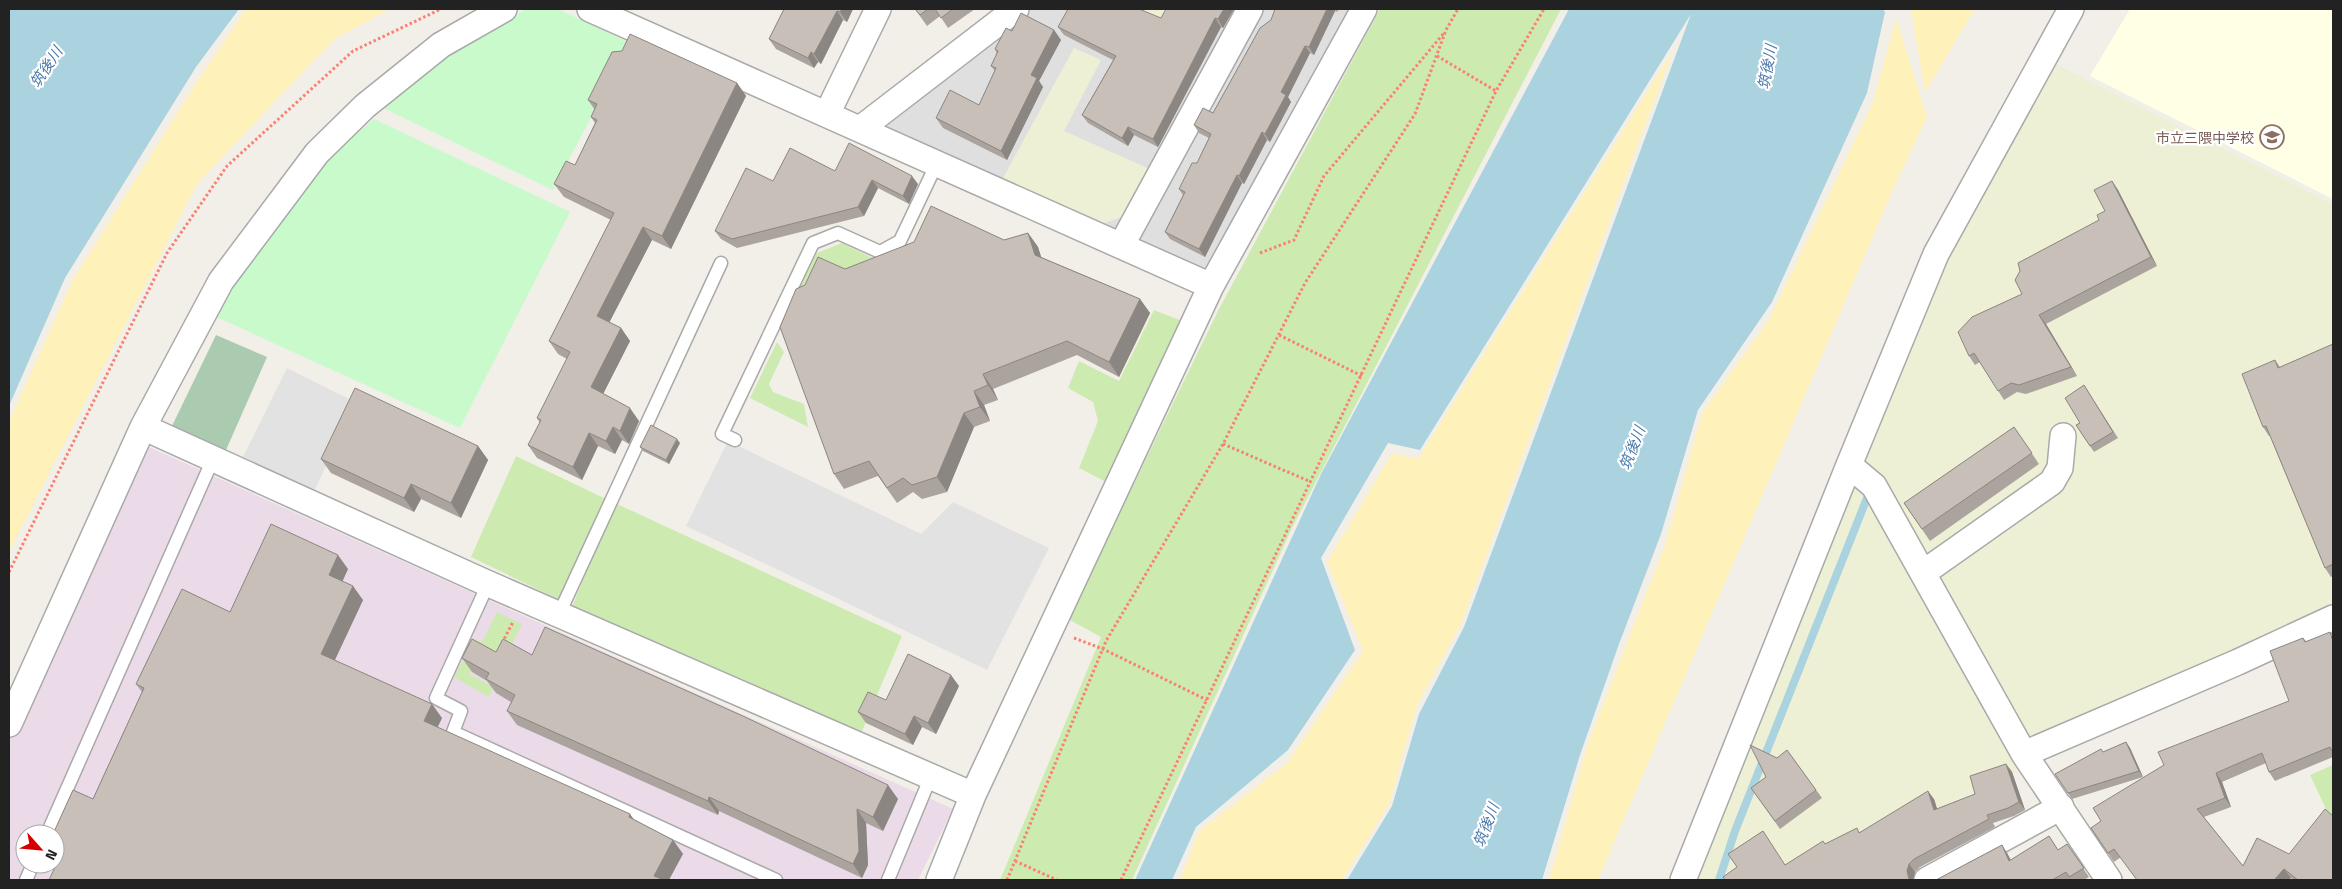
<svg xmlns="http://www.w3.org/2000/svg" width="2342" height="889" viewBox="0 0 2342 889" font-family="'Titillium Web','Noto Sans JP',sans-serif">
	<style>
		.residential { fill: #e0dfdf }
		.industrial { fill: #ebdbe8; fill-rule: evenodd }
		.education { fill: #ffffe5 }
		.farmland { fill: #eef0d5 }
		.grass { fill: #cdebb0 }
		.sand { fill: #fff1ba }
		.cemetery { fill: #aacbaf }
		.park { fill: #c8facc }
		.parking { fill: #e2e2e2 }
		.water { fill: #aad3df }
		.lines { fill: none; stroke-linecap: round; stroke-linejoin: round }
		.stream { stroke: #aad3df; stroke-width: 8 }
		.service-casing { stroke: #a9a9a9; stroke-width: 15 }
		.minor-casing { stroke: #a9a9a9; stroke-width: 28 }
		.path { stroke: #fa8072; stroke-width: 3; stroke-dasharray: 2.5 2.5; stroke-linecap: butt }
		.service { stroke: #fff; stroke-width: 12 }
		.minor { stroke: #fff; stroke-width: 25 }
		.wall { fill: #aba49e }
		.shaded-wall { fill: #8b8681 }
		.building { fill: #c7bfb8; stroke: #8b8681 }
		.labels { text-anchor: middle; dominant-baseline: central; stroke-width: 4.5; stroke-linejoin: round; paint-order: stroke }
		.education-label { font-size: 14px; fill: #785e54; stroke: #fff; text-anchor: end }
		.water-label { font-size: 15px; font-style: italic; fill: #4a7aab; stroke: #fff }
	</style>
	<rect width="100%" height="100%" fill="#f2efe9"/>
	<path class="residential" d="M1031,9H1358L1208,276L882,129Z"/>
	<path class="industrial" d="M147,446L953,809L918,880H9V741ZM25,834H55V864H25Z"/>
	<path class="education" d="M2130,9H2333V199L2090,76Z"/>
	<path class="farmland" d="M1135,9H1174L1165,25Z
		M1074,48L1101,60L1064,131L1154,171L1131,214L1104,223L1002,180Z
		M2034,53L2333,204V628L2045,756L1801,880H1672Z"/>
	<path class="grass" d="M1380,9H1561L1292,528L1132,880H1000L1101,637L1068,619L1218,311Z
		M842,243L889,266L802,299L795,295L817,253Z
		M1154,310L1185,322L1112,485L1079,468L1098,421L1093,402L1068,388L1079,361L1119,381Z
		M777,342L784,352L769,384L773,392L804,404L808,427L750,398Z
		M516,456L606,499L560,600L471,557Z
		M615,503L902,636L859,738L569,614Z
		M497,612L522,624L504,661L482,652L469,674L494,687L489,697L454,677L474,639L482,642Z
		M2333,765V815L2327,811L2310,775Z"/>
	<path class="sand" d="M246,9H390L334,39L197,184L9,552V422L72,281L199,78Z
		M1911,9H1975L1925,92Z
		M1896,18L1927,117L1891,194L1598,880H1549L1587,746L1666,542L1702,413L1770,318L1873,102Z
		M1673,50L1461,624L1417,706L1389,804L1342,880H1180L1199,831L1287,763L1363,651L1327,562L1392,453L1418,459Z"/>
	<path class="cemetery" d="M216,335L267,357L226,450L172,426Z"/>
	<path class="park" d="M526,9H558L630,43L553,190L383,108L443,60Z
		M374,119L570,212L460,428L214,316L264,239L327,159Z"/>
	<path class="parking" d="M287,368L355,402L314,492L243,457Z
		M728,441L921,534L953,502L1049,548L987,670L686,526Z"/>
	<path class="water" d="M9,9H239L196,67L65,278L9,406Z
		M1569,9H1883L1885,12L1867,93L1772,302L1698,410L1661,534L1619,644L1580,755L1542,880H1347L1392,806L1419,714L1464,627L1691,14L1420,450L1388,443L1321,558L1355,650L1288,750L1196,827L1172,880H1135L1321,474Z"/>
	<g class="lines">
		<path class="stream" d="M1719,880L1735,831L1867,498"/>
		<g class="service-casing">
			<path id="service" d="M735,440L722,434L813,243L838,233L880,252L900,241L937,163
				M488,584L436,698L461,711L453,732L776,880
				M559,614L721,263
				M47,834L213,459
				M26,880L33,864
				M888,880L931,776"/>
		</g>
		<g class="minor-casing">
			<path id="minor" d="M590,9L1211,286
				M827,114L878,9
				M860,129L1016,9
				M1121,246L1250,9
				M143,427L482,581L973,795
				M1849,465L1874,486L2024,754L2109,880
				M1923,573L2052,482L2060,468L2063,436
				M9,724L143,427L221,281L317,153L365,106L441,45L504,9
				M2024,754L2238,662L2333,618
				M939,880L973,795L1211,286L1364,9
				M1683,880L1849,465L1936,254L2071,9
				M1927,880L2061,807"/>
		</g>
		<path class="path" d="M1437,56L1496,91
			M1260,253L1294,240L1324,176L1444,33
			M1279,335L1362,376
			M1223,444L1311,482
			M9,572L167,253L227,166L353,51L441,9
			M1074,638L1103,649L1207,700
			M502,643L513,622
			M1015,861L1057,880
			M1007,880L1106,641L1223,444L1305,283L1415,114L1446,30L1458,9
			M1121,880L1496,91L1544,9"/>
		<use href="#service" class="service"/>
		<use href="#minor" class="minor"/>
	</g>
	<path class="wall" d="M784,9H853L847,22L843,20L821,64L818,62L814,68L776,49L769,39Z
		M915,9H975L948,28L940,16L927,26Z
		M1234,9L1223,28L1221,27L1158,147L1134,135L1128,146L1088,123L1082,115L1113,60L1064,35L1058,27L1161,18Z
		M1275,9H1339L1337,12L1335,11L1314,55L1310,53L1288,97L1291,102L1270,142L1267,140L1244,184L1242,183L1205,257L1170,239L1165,232L1183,195L1179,189L1197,163L1209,138L1199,133L1194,125L1213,113L1271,20Z
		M1054,30L1061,40L1039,81L1043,87L1007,160L943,128L936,118L979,105L995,71L991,66L997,54L995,49L1012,31Z
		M737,83L746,96L671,249L652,240L609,322L621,328L630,341L603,394L639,421L629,444L622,440L615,454L598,446L582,480L537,458L528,445L540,423L537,418L567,359L558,354L549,341L611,220L564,197L554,184L575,165L595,123L591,117L595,110L588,100Z
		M835,171L918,184L909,204L878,188L864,216L737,248L721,239L715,231L773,181Z
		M2112,181L2118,190L2157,266L2046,324L2077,376L2026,394L2017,392L2004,400L1980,362L1975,365L1969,356L2022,294L2099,220L2105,211Z
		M1028,233L1038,247L1041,257L1140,299L1150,313L1119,377L1077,355L993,389L998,400L984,405L990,421L974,427L947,492L922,499L913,492L897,503L878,476L844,489L834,474L845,269L1004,240Z
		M2333,344V576L2331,577L2325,568L2270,436H2269L2263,427L2275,360L2280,367Z
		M2084,385L2118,438L2094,452L2076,425L2080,423Z
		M2014,427L2039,464L1930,541L1904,503Z
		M680,443L669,464L643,451L640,447Z
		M478,446L488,460L461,518L421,499L414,512L331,473L321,459Z
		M348,569L342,581L363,600L335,660L442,718L437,727L635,820L673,840L683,854L54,866L53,864H55V834L93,799L142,692L136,684L230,612Z
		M2333,637V757L2275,781L2269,772L2266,763L2222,782L2231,807L2204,817L2243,866L2257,838L2333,880H2293L2291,878L2121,857L2114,862L2091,828L2289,701L2303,638L2306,641Z
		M496,652L532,655L898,799L883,831L866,823L868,865L862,878L719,811L718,815L517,725L507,711L511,702L496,693L487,681L472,672L462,658Z
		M959,686L936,734L922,727L913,745L866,723L858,712L886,700Z
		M2126,742L2130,748L2143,777L2072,799L2055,774Z
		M1787,750L1822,798L1780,829L1751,788L1766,777L1777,758Z
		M2006,764L2012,772L2025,810L2014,816L1993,823L1995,827L1920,867L1915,872L1913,879L1737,867L1785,865L1825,844L1860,832L1934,799L1937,809L1975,794Z
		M2049,836L2058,850L2067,844L2089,877L2084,880H1936L2002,845L2007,853L2011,860Z"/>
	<path class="shaded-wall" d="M842,9H853L847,22L840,12Z
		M1224,9H1234L1223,28L1218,19Z
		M1327,9H1333L1335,11L1314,55L1309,47Z
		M837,11L843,20L821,64L814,54Z
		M1215,18L1221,27L1158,147L1153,139Z
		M1054,30L1061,40L1039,81L1043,87L1007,160L1001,151L1031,75Z
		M1305,46L1310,53L1288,97L1291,102L1270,142L1265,134L1281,92Z
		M811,52L818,62L814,68L808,58Z
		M737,83L746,96L671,249L662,236Z
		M1128,127L1134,135L1128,146L1122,138Z
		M1262,132L1267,140L1244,184L1239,176Z
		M1237,175L1242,183L1205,257L1199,249Z
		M912,176L918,184L909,204L903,196Z
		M872,180L878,188L864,216L858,207Z
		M2112,181L2118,190L2157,266L2151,257Z
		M643,227L652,240L606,329L597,316Z
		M1028,233L1038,247L1045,269L1035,255Z
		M1140,299L1150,313L1119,377L1109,362Z
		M2039,315L2046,324L2077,376L2071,367Z
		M621,328L630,341L600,400L591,387Z
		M983,374L993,389L998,400L988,385Z
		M974,391L984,405L990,421L980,407Z
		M630,408L639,421L629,444L620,431Z
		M964,413L974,427L947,492L937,477Z
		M613,427L622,440L615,454L606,441Z
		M589,433L598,446L582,480L573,467Z
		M677,439L680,443L669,464L666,460Z
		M478,446L488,460L461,518L451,503Z
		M411,484L421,499L414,512L404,498Z
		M338,555L348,569L339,589L329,575Z
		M353,586L363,600L331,668L321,654Z
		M951,675L959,686L936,734L928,723Z
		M432,704L442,718L434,735L424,721Z
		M914,716L922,727L913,745L905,734Z
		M2126,742L2130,748L2143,777L2139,771Z
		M2006,764L2012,772L2025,810L2019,802Z
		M2216,773L2222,782L2231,807L2225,798Z
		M888,785L898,799L883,831L873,817Z
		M1928,791L1934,799L1940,818L1934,810Z
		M709,797L719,811L718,815L708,801Z
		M857,809L866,823L868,865L862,878L853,864Z
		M630,814L640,828L629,817Z
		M673,840L683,854L669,880H658L654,876Z
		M2002,845L2007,853L2015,869L2009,861Z
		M1909,864L1915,872L1913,880H1910L1909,879L1907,871Z
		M2284,869L2291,878L2289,880H2274Z"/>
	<path class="building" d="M784,9H842L840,12L837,11L814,54L811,52L808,58L769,39Z
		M915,9H928L920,15Z
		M935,9H953L941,18Z
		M1068,9H1139L1161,18L1166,9H1224L1218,19L1215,18L1153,139L1128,127L1122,138L1082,115L1116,56L1058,27Z
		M1275,9H1327L1309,47L1305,46L1281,92L1286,95L1265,134L1262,132L1239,176L1237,175L1199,249L1165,232L1185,192L1179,189L1192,163H1197L1211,134L1194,125L1203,108L1213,113L1260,28L1271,20Z
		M1021,13L1054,30L1031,75L1037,78L1001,151L936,118L950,90L979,105L996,68L991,66L998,51L995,49L1006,28L1012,31Z
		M630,34L737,83L662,236L643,227L597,316L621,328L591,387L630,408L620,431L613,427L606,441L589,433L573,467L528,445L541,420L537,418L570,352L549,341L614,213L554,184L566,161L575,165L597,120L591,117L597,104L588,100L612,52L622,51Z
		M849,143L912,176L903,196L872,180L858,207L732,239L715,231L746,168L773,181L790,148L835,171Z
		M2112,181L2151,257L2039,315L2071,367L2019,385L2011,383L1998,391L1974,353L1969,356L1958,332L1972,317L2022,294L2015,280L2020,271L2018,263L2099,220L2097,215L2105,211L2094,190Z
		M931,206L1004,240L1028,233L1035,255L1140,299L1109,362L1067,341L983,374L988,385L974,391L980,407L964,413L937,477L912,485L903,478L887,488L869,461L834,474L780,327L796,289L805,285L818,257L845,269L914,242Z
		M2333,344V564L2325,568L2266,426L2263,427L2242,374L2275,360L2278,368Z
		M2084,385L2113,432L2090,446L2076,425L2080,423L2065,398Z
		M355,388L478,446L451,503L411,484L404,498L321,459Z
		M651,425L677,439L666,460L640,447Z
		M2014,427L2032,453L1922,529L1904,503Z
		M271,524L338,555L329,575L353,586L321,654L432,704L424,721L630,814L629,817L673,840L654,876L664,880H49L59,859L55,857V834H53L73,790L93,799L144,688L136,684L182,589L230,612Z
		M545,627L745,717L888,785L873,817L857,809L859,851L853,864L709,797L708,801L507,711L515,695L486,679L489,673L462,658L472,639L496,652L503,639L532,655Z
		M2330,632L2333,641V751H2332L2330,747L2269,772L2262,753L2216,773L2225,798L2197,809L2243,866L2257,838L2289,854L2325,809L2333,816V880H2298L2284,869L2274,880H2137L2114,849L2108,853L2091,828L2101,821L2093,808L2164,765L2158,752L2289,701L2270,651L2303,638L2305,642Z
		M908,654L951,675L928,723L914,716L905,734L858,712L868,692L886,700Z
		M2126,742L2139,771L2068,793L2055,774L2101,749L2103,752Z
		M1750,745L1777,758L1787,750L1816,790L1775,821L1751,788L1766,777Z
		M2006,764L2019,802L2008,808L1987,815L1989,819L1914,859L1909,864L1907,871L1909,879L1910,880H1725L1723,877L1737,867L1728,854L1763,831L1785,865L1823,841L1825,844L1857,828L1859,833L1928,791L1934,810L1975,794L1970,776Z
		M2049,836L2058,850L2067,844L2084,868L2069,877L2066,872L2052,880H1936L2002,845L2009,861Z"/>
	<defs>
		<g id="school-ring" transform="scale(1.25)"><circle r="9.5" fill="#fff" stroke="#8d6e63" stroke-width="1.5"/><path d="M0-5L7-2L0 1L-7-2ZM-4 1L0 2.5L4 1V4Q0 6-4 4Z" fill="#8d6e63"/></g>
	</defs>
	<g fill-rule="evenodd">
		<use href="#school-ring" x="2272" y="137"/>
	</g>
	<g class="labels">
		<g class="education-label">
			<text x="2254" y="137">市立三隈中学校</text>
		</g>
		<g class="water-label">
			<text transform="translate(46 67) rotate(-57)">筑後川</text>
			<text transform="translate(1767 67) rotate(-80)">筑後川</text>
			<text transform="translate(1632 448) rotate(-69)">筑後川</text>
			<text transform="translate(1486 825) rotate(-69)">筑後川</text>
		</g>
	</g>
	<rect width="2342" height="889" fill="none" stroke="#222222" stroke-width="20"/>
	<g transform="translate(40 849) rotate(117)"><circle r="24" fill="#ffffff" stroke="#a7a7a7"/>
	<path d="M0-4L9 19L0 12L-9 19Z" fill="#d40000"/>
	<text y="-8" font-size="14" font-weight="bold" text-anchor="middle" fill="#222222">N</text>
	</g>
</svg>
